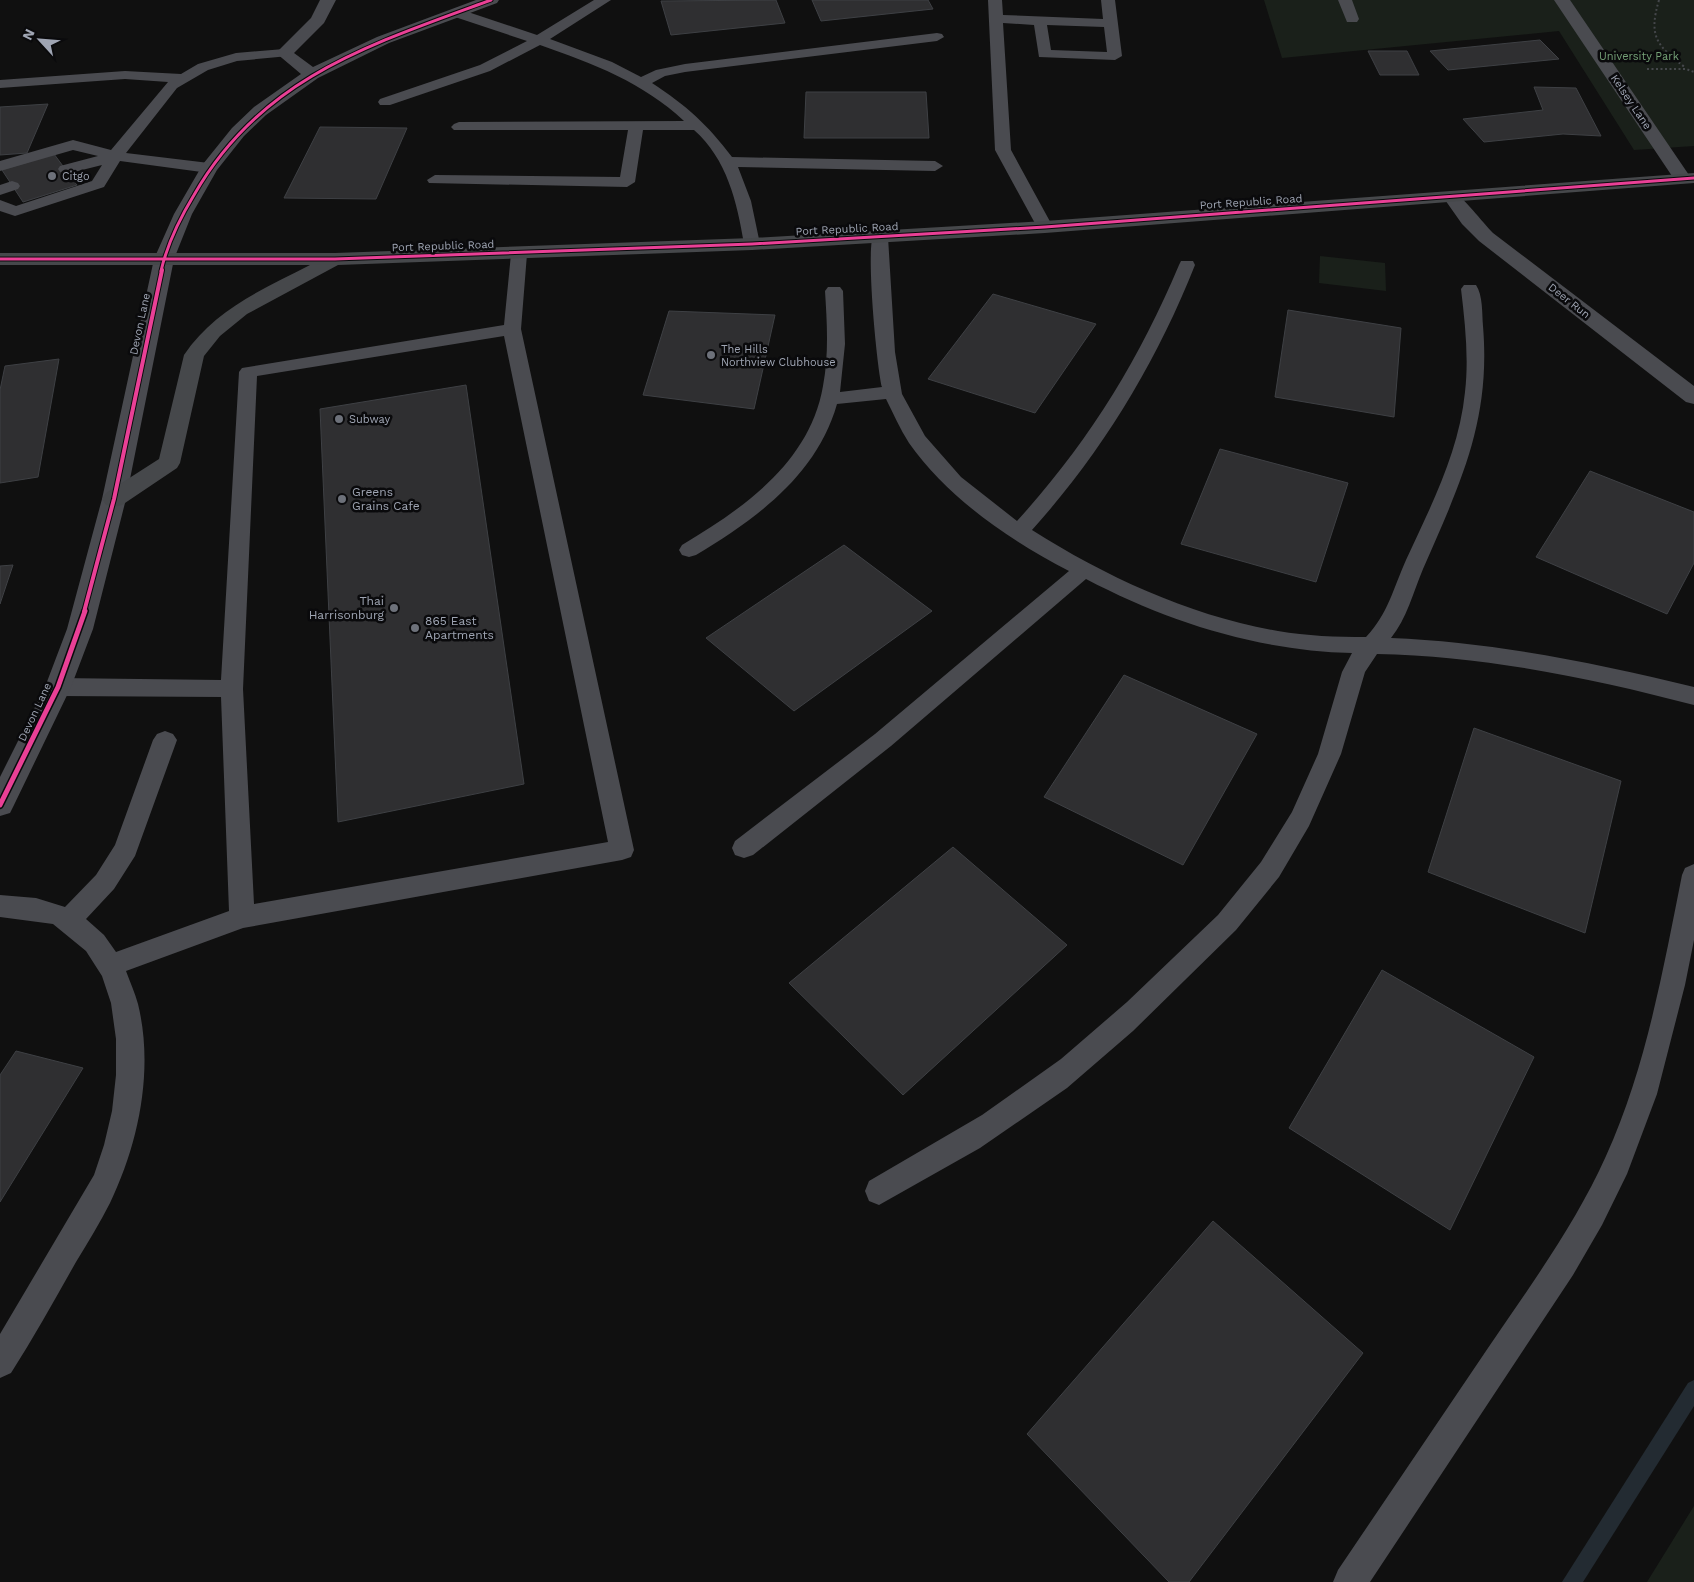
<svg xmlns="http://www.w3.org/2000/svg" width="1694" height="1582" viewBox="0 0 1694 1582" font-family="'Work Sans',sans-serif">
	<style>
		.green { fill: #1a201a }
		.lines { fill: none; stroke-linecap: round; stroke-linejoin: round }
		.stream { fill: #232b32; fill-rule: evenodd }
		.building { fill: #2f2f31; stroke: #3e4044 }
		.path { stroke: #45474b; stroke-width: 2; stroke-dasharray: 2 2.5; stroke-linecap: butt }
		.lane { fill: #4a4b50; fill-rule: evenodd }
		.street { fill: #4a4b50; fill-rule: evenodd }
		.primary { fill: #46484b; fill-rule: evenodd }
		.cycleway-far2-casing { stroke: #0a0a0c; stroke-width: 5 }
		.cycleway-far1-casing { stroke: #0a0a0c; stroke-width: 6 }
		.cycleway-casing { stroke: #0a0a0c; stroke-width: 8 }
		.cycleway-far2 { stroke: #ea4096; stroke-width: 3 }
		.cycleway-far1 { stroke: #ea4096; stroke-width: 4 }
		.cycleway { stroke: #ea4096; stroke-width: 5 }
		.poi-dot { fill: #6d717a; stroke: #0a0a0c; stroke-width: 2 }
		.labels { text-anchor: middle; dominant-baseline: central; stroke-width: 5; stroke-linejoin: round; paint-order: stroke }
		.far-park-label { font-size: 11px; fill: #74a076; stroke: #0a0a0c }
		.far-street-label { font-size: 11px; fill: #9fa5b3; stroke: #0a0a0c }
		.far-poi-label { font-size: 11px; fill: #9fa5b3; stroke: #0a0a0c; text-anchor: start }
		.poi-label { font-size: 12px; fill: #9fa5b3; stroke: #0a0a0c; text-anchor: start }
	</style>
	<rect width="100%" height="100%" fill="#101010"/>
	<path class="green" d="M1264,0H1694V146L1634,150L1559,31L1282,58Z
		M1320,256L1385,263L1386,291L1319,283Z
		M1694,1506V1582H1647Z"/>
	<g class="lines">
		<path class="stream" d="M1694,1380V1406L1583,1582H1562L1688,1383Z"/>
	</g>
	<path class="building" d="M776,0L785,23L671,35L661,1Z
		M812,0H928L933,9L821,21Z
		M1540,40L1559,59L1448,70L1430,51Z
		M1368,51H1407L1419,75H1380Z
		M1534,87L1576,88L1601,136L1563,134L1484,142L1463,119L1543,110Z
		M806,92H926L929,138H804Z
		M48,104L27,153L0,155V107Z
		M320,127L407,128L376,199L284,198Z
		M54,154L77,185L23,202L2,170Z
		M993,294L1096,324L1035,413L928,379Z
		M1288,310L1401,328L1394,417L1275,397Z
		M669,311L775,315L754,409L643,395Z
		M59,359L38,477L0,483V390L5,366Z
		M466,385L524,784L338,822L320,409Z
		M1220,449L1348,483L1316,582L1181,544Z
		M1590,471L1694,512V563L1667,614L1536,557Z
		M844,545L932,611L794,711L706,638Z
		M13,565L0,604V566Z
		M1124,675L1257,734L1183,865L1044,797Z
		M1474,728L1621,781L1585,933L1428,872Z
		M953,847L1067,945L903,1095L789,983Z
		M1382,970L1534,1057L1450,1230L1289,1128Z
		M16,1051L83,1068L0,1202V1075Z
		M1213,1221L1363,1353L1189,1582H1169L1027,1434Z"/>
	<g class="lines">
		<path class="path" d="M1659,0C1648,37 1657,46 1686,68
			M1647,69H1686L1694,72"/>
		<path class="lane" d="M594,0H611L550,39L612,62L641,77L656,70L685,64L937,33L942,34L944,37L937,41L685,72L665,76L652,83C687,106 707,124 732,157L935,161L943,166L935,171L738,167L751,201L760,244L758,248H746L744,244C737,202 727,159 694,130H643L635,182L627,187L429,183L427,180L435,175L620,177L628,130H454L451,127L454,124L459,122L684,121C644,83 592,63 540,45L490,71L390,105H380L378,102L380,99L480,65L527,41L452,16L450,13L452,10H462L537,35Z
			M988,0H1002L1003,15L1103,19L1101,0H1115L1122,56L1115,60L1039,57L1034,25L1003,23L1011,150L1053,227L1051,230H1039L1037,227L995,150ZM1047,25L1104,27L1107,52L1051,50Z
			M1338,0H1352L1359,19L1357,22H1347Z
			M284,49L289,50L291,53L289,56L237,61L208,70L177,88L126,153L209,163L215,165L217,168L215,171L209,173L120,161L104,187L15,216L0,211V200L16,206L92,181L102,165L66,174L60,172L58,169L60,166L98,156L73,150L0,171V161L73,140L111,150L168,82L125,79L0,88V80L125,71L181,74L198,64L236,53Z
			M12,181L18,183L20,186L18,189L0,195V185Z
			M880,232L886,233L888,237L895,352L902,394L925,436L961,477L1017,521C1088,443 1138,362 1179,265L1181,261H1193L1195,265C1156,363 1103,451 1032,530C1106,577 1191,616 1278,631C1307,636 1336,637 1366,637C1388,614 1393,589 1406,560C1431,506 1459,452 1465,392C1469,358 1465,323 1461,289L1464,285H1476C1483,295 1482,314 1483,326C1491,422 1460,484 1423,569C1413,593 1407,618 1391,638C1493,642 1595,663 1694,687V705C1591,678 1484,656 1377,654L1365,672L1341,754L1309,826L1279,877L1236,930L1133,1031L1067,1088L980,1148L879,1205L869,1201L865,1191L869,1181L982,1115L1061,1059L1127,1002L1218,915L1261,862L1292,812L1318,754L1342,672L1352,653C1259,651 1168,622 1086,579L891,746L753,855L744,858L735,855L732,848L735,841L875,734L1069,571C1009,540 948,498 909,443C900,429 893,413 886,399L837,404C817,475 756,519 696,555L689,557L682,555L679,550L682,545C744,508 810,462 823,386C829,354 827,323 825,291L828,287H840L843,291L845,344L840,392L882,387C877,367 865,246 874,233Z
			M519,249L525,250L527,254L521,329L634,850L631,857L622,860L243,928L126,971C130,982 135,993 138,1004C154,1069 139,1143 110,1203C100,1223 88,1242 76,1262C55,1299 34,1337 11,1373L0,1378V1334L94,1175L104,1145L112,1111L116,1075V1039L111,1003L102,976L86,951L53,924L0,917V895L36,898L65,907L96,875L115,845L153,740L157,734L165,731L173,734L177,740L135,856L114,889L86,919L104,935L116,952L229,911L221,697L58,696L50,693L47,687L50,681L58,678L221,680L239,372L242,368L504,325L511,254L513,250ZM504,336L608,842L254,904L243,689L257,376Z
			M1694,864V940L1685,985L1657,1094L1627,1174L1602,1225L1573,1275L1370,1582H1333L1338,1570C1388,1496 1438,1422 1488,1348C1530,1286 1575,1225 1606,1156C1646,1068 1663,970 1682,875L1685,868Z"/>
		<path class="street" d="M320,0H336L324,23L294,53L313,67L377,37L476,0H499L497,3L389,43L318,78L266,115L244,136L217,170L192,214L174,259L126,499L93,629L71,687L14,805L10,813L0,816V777L45,687L67,629L102,499L154,259L174,214L203,164L232,128L254,107L301,74L276,53L311,18Z
			M1554,0H1570L1691,178L1688,182H1676Z
			M1452,191C1461,194 1484,224 1493,233L1694,386V404L1686,402L1479,241L1462,224L1443,197L1445,193Z"/>
		<path class="primary" d="M1694,173V183L1045,233L752,250L338,265L247,314L220,336L204,356L180,463L177,468L122,505L114,507L106,505L102,499L106,493L159,459L184,355C214,310 263,289 310,265H0V253H335L752,238L1045,221Z"/>
		<g class="cycleway-far2-casing">
			<path id="cycleway-far2" d="M0,259H335L752,244L1045,227L1694,178
				M161,271C167,245 180,218 194,195C261,77 372,44 491,0"/>
		</g>
		<g class="cycleway-far1-casing">
			<path id="cycleway-far1" d="M84,612L114,499L162,270"/>
		</g>
		<g class="cycleway-casing">
			<path id="cycleway" d="M0,805L58,687L85,611"/>
		</g>
		<use href="#cycleway-far2" class="cycleway-far2"/>
		<use href="#cycleway-far1" class="cycleway-far1"/>
		<use href="#cycleway" class="cycleway"/>
	</g>
	<g class="poi-dot">
		<circle cx="52" cy="176" r="5"/>
		<circle cx="711" cy="355" r="5"/>
		<circle cx="339" cy="419" r="5"/>
		<circle cx="342" cy="499" r="5"/>
		<circle cx="394" cy="608" r="5"/>
		<circle cx="415" cy="628" r="5"/>
	</g>
	<g class="labels">
		<g class="far-park-label">
			<text x="1639" y="56">University Park</text>
		</g>
		<g class="far-street-label">
			<text transform="translate(1631 102) rotate(56)">Kelsey Lane</text>
			<text transform="translate(1251 202) rotate(-4)">Port Republic Road</text>
			<text transform="translate(847 229) rotate(-3)">Port Republic Road</text>
			<text transform="translate(443 246) rotate(-2)">Port Republic Road</text>
			<text transform="translate(1569 301) rotate(38)">Deer Run</text>
			<text transform="translate(140 324) rotate(-78)">Devon Lane</text>
			<text transform="translate(35 712) rotate(-65)">Devon Lane</text>
		</g>
		<g class="far-poi-label">
			<text x="62" y="176">Citgo</text>
			<text x="721" y="349">The Hills<tspan x="721" dy="13">Northview Clubhouse</tspan></text>
			<text x="349" y="419">Subway</text>
		</g>
		<g class="poi-label">
			<text x="352" y="492">Greens<tspan x="352" dy="14">Grains Cafe</tspan></text>
			<text x="384" y="601" text-anchor="end">Thai<tspan x="384" dy="14">Harrisonburg</tspan></text>
			<text x="425" y="621">865 East<tspan x="425" dy="14">Apartments</tspan></text>
		</g>
	</g>
	<g transform="translate(40 40) rotate(296)" stroke="#0a0a0c" stroke-width="4" paint-order="stroke">
	<path d="M0-4L9 19L0 12L-9 19Z" fill="#9fa5b3"/>
	<text y="-8" font-size="14" font-weight="bold" text-anchor="middle" fill="#9fa5b3">N</text>
	</g>
</svg>
